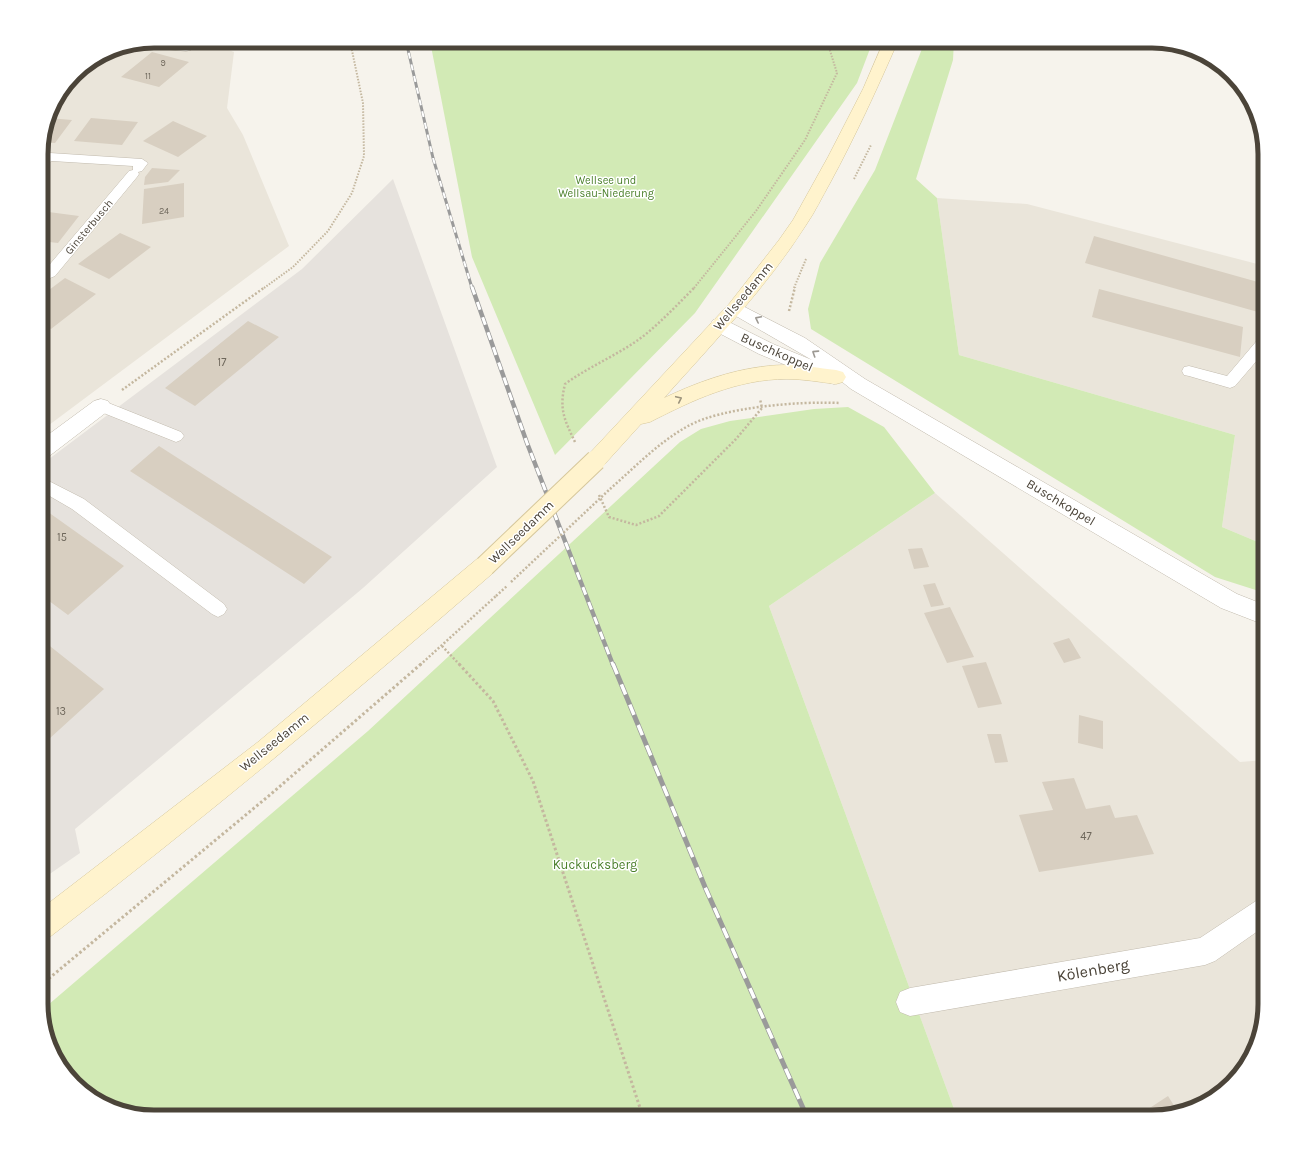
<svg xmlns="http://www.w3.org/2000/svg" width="1306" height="1158" viewBox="0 0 1306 1158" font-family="Karla,sans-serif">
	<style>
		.residential { fill: #eae5da }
		.industrial { fill: #e6e2dd }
		.green { fill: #d2eab5 }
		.building { fill: #d8cfc1 }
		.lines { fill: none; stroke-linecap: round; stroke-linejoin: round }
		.lane-casing { stroke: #c2bbae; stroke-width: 1 }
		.street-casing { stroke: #c2bbae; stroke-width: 1 }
		.secondary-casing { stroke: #d6c79b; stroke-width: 1 }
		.path-far2 { stroke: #c4b79f; stroke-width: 2; stroke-dasharray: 1.5 1.5; stroke-linecap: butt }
		.path-far1 { stroke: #c4b79f; stroke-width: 2.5; stroke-dasharray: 2 2; stroke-linecap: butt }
		.path { stroke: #c4b79f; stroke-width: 3; stroke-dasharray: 2.5 2.5; stroke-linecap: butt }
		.lane { fill: #fff; fill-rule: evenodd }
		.street { fill: #fff; fill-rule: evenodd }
		.secondary { fill: #fff3cd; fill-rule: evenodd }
		.rail-far2-casing { stroke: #9a9a9a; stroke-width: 3 }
		.rail-far1-casing { stroke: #9a9a9a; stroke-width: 4.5 }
		.rail-casing { stroke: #9a9a9a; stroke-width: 5 }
		.rail-far2 { stroke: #fff; stroke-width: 2; stroke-dasharray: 6; stroke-linecap: butt }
		.rail-far1 { stroke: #fff; stroke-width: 3; stroke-dasharray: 8; stroke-linecap: butt }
		.rail { stroke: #fff; stroke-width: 3.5; stroke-dasharray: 11; stroke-linecap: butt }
		.secondary-bridge-casing { stroke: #d6c79b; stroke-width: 22; stroke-linecap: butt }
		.path-bridge { stroke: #c4b79f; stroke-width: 2.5; stroke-dasharray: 2 2; stroke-linecap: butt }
		.secondary-bridge { stroke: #fff3cd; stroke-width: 20 }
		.oneway { stroke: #9c9892 }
		.oneway2 { stroke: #9c937c }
		.labels { text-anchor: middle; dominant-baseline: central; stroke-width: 3; stroke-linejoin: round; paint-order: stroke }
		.far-number-label { font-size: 9px; fill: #6e675b }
		.far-park-label { font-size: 11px; fill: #4a7f2a; stroke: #fff }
		.far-street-label { font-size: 11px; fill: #4b4439; stroke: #fff }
		.number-label { font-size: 11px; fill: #6e675b }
		.street-label { font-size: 13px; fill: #4b4439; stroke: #fff }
		.park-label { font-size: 13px; fill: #4a7f2a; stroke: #fff }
		.near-street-label { font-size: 16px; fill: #4b4439; stroke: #fff }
		.rim { fill: none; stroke: #4b4439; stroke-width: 5 }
	</style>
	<rect width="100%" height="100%" fill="#f6f3ec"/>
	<path class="residential" d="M154,41H221L222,47L234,52L227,108L243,135L289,246L41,431V147L53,104L79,69L111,50Z
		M937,198L1027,204L1265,266V545L1222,527L1235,435L959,355Z
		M935,493L1240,762L1265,760V1011L1256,1047L1232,1084L1195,1108L1152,1117H957L769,606Z"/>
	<path class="industrial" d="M393,179L497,467L363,588L75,829L80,853L41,880V465L302,269Z"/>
	<path class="green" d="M430,41H873L857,83L695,313L555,455L472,257Z
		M925,41H954L953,60L916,179L937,198L959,355L1235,435L1222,527L1265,545V593L1215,577L811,329L808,309L820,263L875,170Z
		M848,407L884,427L935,493L769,606L957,1117H154L111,1108L74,1084L53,1054L41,1011L368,731L680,442L701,429L730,421L814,409Z"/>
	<path class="building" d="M152,52L189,62L159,87L121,77Z
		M49,118L72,120L55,143L42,142Z
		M91,118L138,122L122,145L74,141Z
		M173,121L207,136L178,157L143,141Z
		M152,168L180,170L168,182L144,185L145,177Z
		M184,183V217L142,224L144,189Z
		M41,211L79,216L58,243L41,241Z
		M120,233L151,247L109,279L78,264Z
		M1094,236L1265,284V314L1085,263Z
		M65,278L96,294L51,329L41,324V296Z
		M1099,289L1243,327L1240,357L1092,317Z
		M248,321L279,337L195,406L165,388Z
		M159,446L332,557L304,584L130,471Z
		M41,507L124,566L68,615L41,595Z
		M922,548L929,567L914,569L908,549Z
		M935,583L944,605L931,607L923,585Z
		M950,607L974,657L947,663L924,613Z
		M1069,638L1081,658L1064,663L1053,643Z
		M41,639L104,689L49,739L41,733Z
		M986,662L1002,704L978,708L962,666Z
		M1079,715L1103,721V749L1078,743Z
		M987,734H1001L1008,762L995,763Z
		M1074,778L1086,809L1110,805L1115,818L1137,815L1154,854L1039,872L1019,815L1053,810L1042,782Z
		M1168,1096L1178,1112L1152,1117H1136Z"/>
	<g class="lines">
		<g class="lane-casing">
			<path id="lane" d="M50,153L142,159L148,163L142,171L138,172L139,174L137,177L55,276L41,282V271L45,270L129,171L133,170V166L52,161L41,166V157Z
				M1265,336V351L1235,386L1230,388L1189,376L1184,375L1182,371L1184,367L1189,366L1227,376L1260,337Z
				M101,400L181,432L184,436L181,440L176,442L96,410L93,406L96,402Z
				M41,477L84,499L224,604L227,609L224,614L218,617L212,614L72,509L41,491Z"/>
		</g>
		<g class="street-casing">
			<path id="street" d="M154,41L186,43L191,44L193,47L191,50L186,51L142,47L136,45Z
				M735,302L805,338L865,379L1237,594L1265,605V625L1221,608L851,389L841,381L834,384L827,382L759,354L713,330L710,325L713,320L719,318L725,320L773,344L812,360L729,312L726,308L729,304Z
				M101,399L108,401L111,406L108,411L48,457L41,459V440L94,401Z
				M1265,897V926L1215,961L1205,965L910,1016L900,1012L896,1002L900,992L910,988L1200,938L1256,901Z"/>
		</g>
		<g class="secondary-casing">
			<path id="secondary" d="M884,41H898C877,89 855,137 830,183C822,197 815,212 806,225C766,288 714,342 664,398C702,380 742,366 784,365C802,365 819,368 836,370L843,372L846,377L843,382L836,384C820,382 803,379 787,379C737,379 693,400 650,422L641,424L603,466L596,468L589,466L586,460L589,454L729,304L779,240L793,220L828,157L863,89Z
				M485,557L493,559L496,566L493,573C349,698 202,820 51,936L41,939V909L258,742L477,559Z"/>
		</g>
		<path class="path-far2" d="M854,179L871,145
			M264,288L293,267L328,231L352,193L364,156L363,103L350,41
			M694,288L756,211L805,140L837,73L827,41
			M794,288L806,259"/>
		<path class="path-far1" d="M789,311L795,287
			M122,390L265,287
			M575,442C564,419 559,409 565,384C591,365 621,354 646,334C663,320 679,303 695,287
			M610,489C635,467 659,442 688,426C722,407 801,401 840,403
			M599,495L609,517L636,525L659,516L736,439L762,408L760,399
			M442,646L460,665
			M420,665L496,596"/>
		<path class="path" d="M459,664L493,701L533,781L643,1117
			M41,985L271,794L421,664"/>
		<use href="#lane" class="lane"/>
		<use href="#street" class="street"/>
		<use href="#secondary" class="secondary"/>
		<g class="rail-far2-casing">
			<path id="rail-far2" d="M406,41L433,158L472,288"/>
		</g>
		<g class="rail-far1-casing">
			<path id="rail-far1" d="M472,287L527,443L613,665"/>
		</g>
		<g class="rail-casing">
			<path id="rail" d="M613,664L705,887L807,1117"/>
		</g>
		<use href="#rail-far2" class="rail-far2"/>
		<use href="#rail-far1" class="rail-far1"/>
		<use href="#rail" class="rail"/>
		<g class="secondary-bridge-casing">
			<path id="secondary-bridge" d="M485,566L596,460"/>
		</g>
		<path class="path-bridge" d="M511,582L610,489
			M496,596L507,586"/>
		<use href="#secondary-bridge" class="secondary-bridge"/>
	</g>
	<defs><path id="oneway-chevron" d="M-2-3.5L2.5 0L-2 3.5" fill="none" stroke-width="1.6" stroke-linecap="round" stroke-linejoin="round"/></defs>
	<g class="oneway">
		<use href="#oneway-chevron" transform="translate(758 319) rotate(-153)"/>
		<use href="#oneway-chevron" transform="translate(815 353) rotate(-147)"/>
	</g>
	<use class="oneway2" href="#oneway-chevron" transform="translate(679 399) rotate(-25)"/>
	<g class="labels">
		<g class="far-number-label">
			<text x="163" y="63">9</text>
			<text x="148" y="76">11</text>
			<text x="164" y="211">24</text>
		</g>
		<g class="far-park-label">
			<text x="606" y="180">Wellsee und<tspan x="606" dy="13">Wellsau-Niederung</tspan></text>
		</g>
		<g class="far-street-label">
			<text transform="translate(89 227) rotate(-50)">Ginsterbusch</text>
		</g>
		<g class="number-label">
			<text x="222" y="362">17</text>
			<text x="62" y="537">15</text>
			<text x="61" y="711">13</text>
			<text x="1086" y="836">47</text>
		</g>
		<g class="street-label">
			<text transform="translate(743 296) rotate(-50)">Wellseedamm</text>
			<text transform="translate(777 352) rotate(24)">Buschkoppel</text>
			<text transform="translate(1061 502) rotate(31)">Buschkoppel</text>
			<text transform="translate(521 532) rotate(-44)">Wellseedamm</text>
			<text transform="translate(274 742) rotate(-39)">Wellseedamm</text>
		</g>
		<g class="park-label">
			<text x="595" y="864">Kuckucksberg</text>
		</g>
		<g class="near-street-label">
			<text transform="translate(1093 970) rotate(-10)">Kölenberg</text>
		</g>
	</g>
	<path d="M0 0H1306V1158H0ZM154 48H1152A106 106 0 0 1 1258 154V1004A106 106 0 0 1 1152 1110H154A106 106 0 0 1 48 1004V154A106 106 0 0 1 154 48Z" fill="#fff" fill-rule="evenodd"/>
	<path class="rim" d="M154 48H1152A106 106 0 0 1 1258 154V1004A106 106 0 0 1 1152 1110H154A106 106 0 0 1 48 1004V154A106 106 0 0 1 154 48Z"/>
</svg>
